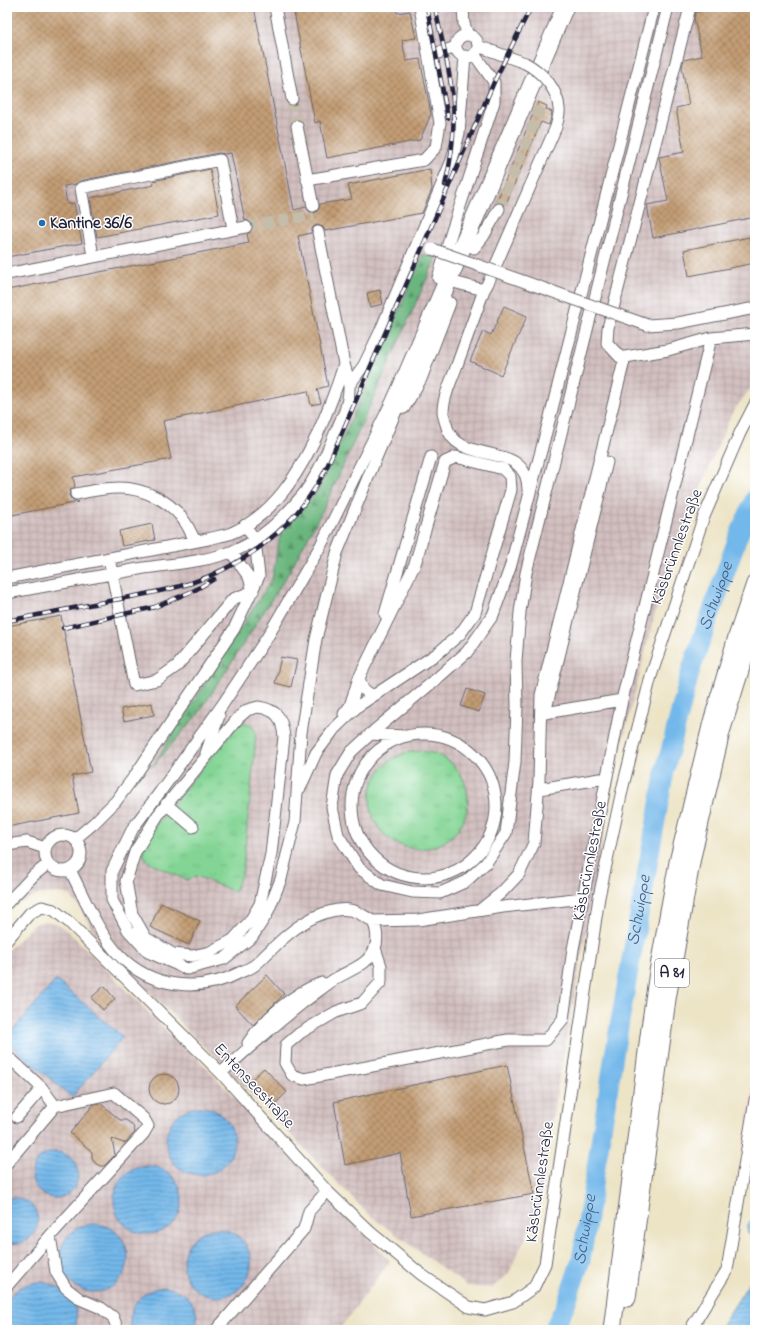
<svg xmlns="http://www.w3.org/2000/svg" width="762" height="1337" viewBox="0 0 762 1337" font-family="'Indie Flower',sans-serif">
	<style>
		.built { fill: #f7d1c6 }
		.industrial { fill: url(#industrial-grid) }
		.grass { fill: url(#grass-tufts); stroke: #537c68 }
		.forest { fill: url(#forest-firs); stroke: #466c5c }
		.water { fill: url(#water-rules); stroke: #4a6d92 }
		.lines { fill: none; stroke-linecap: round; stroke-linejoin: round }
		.river { stroke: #73b8ea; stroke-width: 19 }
		.building { fill: url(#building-cross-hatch) }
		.minor-tunnel { stroke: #c4bdaa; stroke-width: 11; stroke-dasharray: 11 5.5; stroke-linecap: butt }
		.minor-casing { stroke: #69666c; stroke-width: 13 }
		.highway-casing { stroke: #69666c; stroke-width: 19 }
		.minor { stroke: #fff; stroke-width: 11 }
		.highway { stroke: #fff; stroke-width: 17 }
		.rail-casing { stroke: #22223b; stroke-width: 4.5 }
		.rail { stroke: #fff; stroke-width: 3; stroke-dasharray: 9; stroke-linecap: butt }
		.minor-bridge-casing { stroke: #69666c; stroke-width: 13; stroke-linecap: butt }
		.minor-bridge { stroke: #fff; stroke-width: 11 }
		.poi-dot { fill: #1f6fb2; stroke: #fff; stroke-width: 1.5 }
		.labels { text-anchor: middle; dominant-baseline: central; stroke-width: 3; stroke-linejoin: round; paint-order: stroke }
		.shield { fill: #fff; stroke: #646476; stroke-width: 1 }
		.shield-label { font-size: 16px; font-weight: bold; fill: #22223b }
		.poi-label { font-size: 17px; font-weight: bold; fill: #22223b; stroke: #fff; text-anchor: start }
		.street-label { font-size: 17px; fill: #22223b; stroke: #fff }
		.water-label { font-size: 18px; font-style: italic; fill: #425e81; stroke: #fff }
	</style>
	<defs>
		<pattern id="industrial-grid" width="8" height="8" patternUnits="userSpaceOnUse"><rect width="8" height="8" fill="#d2bfbf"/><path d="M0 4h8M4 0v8" fill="none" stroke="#b4a4a5"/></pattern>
		<pattern id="grass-tufts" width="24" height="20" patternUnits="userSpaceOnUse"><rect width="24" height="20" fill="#84d595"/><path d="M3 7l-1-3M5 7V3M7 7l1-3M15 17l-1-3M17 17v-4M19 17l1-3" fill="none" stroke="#72b781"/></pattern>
		<pattern id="forest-firs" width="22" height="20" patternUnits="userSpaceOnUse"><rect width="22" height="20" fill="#6bb67e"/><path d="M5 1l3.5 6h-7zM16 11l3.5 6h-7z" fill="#589468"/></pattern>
		<pattern id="water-rules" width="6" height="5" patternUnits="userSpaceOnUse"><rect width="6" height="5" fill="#73b8ea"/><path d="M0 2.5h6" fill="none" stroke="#5e95bf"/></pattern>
		<pattern id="building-cross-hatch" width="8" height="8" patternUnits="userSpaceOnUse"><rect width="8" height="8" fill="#c39d75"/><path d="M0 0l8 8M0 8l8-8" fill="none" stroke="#9e8061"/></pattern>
	</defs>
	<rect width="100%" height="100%" fill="#fff"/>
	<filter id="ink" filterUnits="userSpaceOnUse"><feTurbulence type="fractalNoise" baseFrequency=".025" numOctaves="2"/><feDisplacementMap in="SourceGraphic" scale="8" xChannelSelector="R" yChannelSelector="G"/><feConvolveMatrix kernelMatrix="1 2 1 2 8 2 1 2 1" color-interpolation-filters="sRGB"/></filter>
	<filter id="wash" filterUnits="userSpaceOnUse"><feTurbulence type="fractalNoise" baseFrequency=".012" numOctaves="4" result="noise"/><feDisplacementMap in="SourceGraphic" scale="16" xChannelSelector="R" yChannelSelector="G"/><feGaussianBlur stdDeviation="0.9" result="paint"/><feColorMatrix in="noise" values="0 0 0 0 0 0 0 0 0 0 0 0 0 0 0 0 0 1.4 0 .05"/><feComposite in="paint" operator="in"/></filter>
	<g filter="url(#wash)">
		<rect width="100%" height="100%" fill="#ede4c6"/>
		<path class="built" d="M755,1061V1186L740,1174Z"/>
		<path class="industrial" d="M7,7H755V382L732,413L706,474L680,539L654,616L615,773L555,1101L540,1206L509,1273L492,1288L467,1286L368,1214L226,1068L102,945L81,910L70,895L59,893L39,894L15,905L7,914Z
			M46,921L60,925L76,939L170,1034L197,1058L390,1261L339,1330H7V951L35,924Z"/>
		<path class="grass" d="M244,722C252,724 255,728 256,736L243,869L235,892L197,876L186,880L149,862L144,856L143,852L146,839L167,811L238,725Z
			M370 800a49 49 0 1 1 98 0a49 49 0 1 1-98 0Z"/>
		<path class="forest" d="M423,254L436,258L326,504L288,574L199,713L151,768L272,579L280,535L318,491L365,389Z"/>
		<path class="water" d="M56,980L123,1037L72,1097L7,1042V1037Z
			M166 1141a34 34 0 1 1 68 0a34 34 0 1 1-68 0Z
			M32 1175a23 23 0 1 1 46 0a23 23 0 1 1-46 0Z
			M114 1200a34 34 0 1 1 68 0a34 34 0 1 1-68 0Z
			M11,1198C49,1197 45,1249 7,1243V1199Z
			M755,1220V1237L748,1233L747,1228L749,1223Z
			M60 1258a34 34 0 1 1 68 0a34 34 0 1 1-68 0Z
			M183 1263a34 34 0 1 1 68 0a34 34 0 1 1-68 0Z
			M755,1270V1330H719L754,1275Z
			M41,1282C66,1286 82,1305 75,1330H7V1301C14,1288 27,1283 41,1282Z
			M164,1287C188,1290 201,1306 196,1330H131C126,1307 142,1289 164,1287Z"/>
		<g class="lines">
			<path class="river" id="s1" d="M553,1330L566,1304L581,1260L615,1049L665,770L691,669L738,537L755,498"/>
		</g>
		<g id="blocks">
			<path class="building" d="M7,7H254L294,210L306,207L310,212L315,213L319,209L320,204L352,199L348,185L430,169L432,189L422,213L325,231L323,227L317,225L313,227L311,233L298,236L328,386L317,389L321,403L311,405L308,391L163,421L171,459L73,477L75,487L71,489L69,495L71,499L77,501L78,502L7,516V290L249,243L247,234L251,232L253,226L251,222L245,220L231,153L224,154L219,153L80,181L76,184L64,186L67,204L74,203L82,243L7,257Z
				M293,7H395L397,13L410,11L416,38L402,40L406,61L420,59L431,114L420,140L327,158L320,121L315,123Z
				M721,7H755V217L653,238L647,205L668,201L659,157L684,152L676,108L689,105L682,67L684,60L702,56L694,18L696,12Z
				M538,102L547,106L546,109L552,112L549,125L541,122L505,206L502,203H496Z
				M210,169L219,214L97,237L90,198L154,185L153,181Z
				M755,236V263L689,276L684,250Z
				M380,290L383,304L370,307L367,293Z
				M504,306L527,316L501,375L470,361L483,331L491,335Z
				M152,524L155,540L122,546L119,531Z
				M61,616L91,772L72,776L79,813L7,827V626Z
				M281,657L297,660L291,687L275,683Z
				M467,689L485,695L479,712L461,706Z
				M152,703L154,715L124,721L121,709Z
				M161,903L200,921L189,945L150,927Z
				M267,975L284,994L253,1025L235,1006Z
				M104,986L115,999L103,1010L91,998Z
				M507,1065L534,1194L411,1216L400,1153L345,1165L334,1102Z
				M264,1068L287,1092L273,1106L249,1082Z
				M149 1089a15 15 0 1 1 30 0a15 15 0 1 1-30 0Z
				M100,1103L120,1120H126L130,1123L133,1126L135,1132L126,1142L124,1143L112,1139L115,1155L104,1166H100L95,1163L92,1159V1152L70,1133L94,1104Z"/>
		</g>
	</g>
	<g filter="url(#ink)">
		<use href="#blocks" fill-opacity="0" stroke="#69666c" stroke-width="1"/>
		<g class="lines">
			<path class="minor-tunnel" d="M292,99L297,126
				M499,209L541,107
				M246,227L314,215"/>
			<g class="minor-casing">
				<path id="minor" d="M275,7L292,99
					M463,7L464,24L468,35
					M562,7L392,401L321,545L268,636L223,704L160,792L133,828L112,871V900L128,930L148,952L187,969L224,959L252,937L267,914L281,879L295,822L301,733L316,639L337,553L376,458L568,7
					M654,7L550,417L510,568L493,615L467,652L434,681L375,730L351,752L337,775L332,807L338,835L359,868L382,885L412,892L440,893L465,882L486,863L506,833L515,762L517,706L516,661L520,612L526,573L668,7
					M690,7L608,328L607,343L620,357H625L668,350L711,338L755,334
					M456 46a11 11 0 1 1 22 0a11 11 0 1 1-22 0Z
					M478,46L525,63
					M429,56L456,47
					M297,126L313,206
					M307,180L424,160L436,147L440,123L420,7
					M474,248L483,237L499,209
					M93,256L81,188L220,160L233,229
					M7,274L246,227
					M438,278L451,234L494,102V82L474,54
					M457,283L484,290L488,283L556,127
					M484,290C475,315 466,340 457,365C452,380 443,396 443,412C443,416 445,420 446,424C456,469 528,437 528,490
					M647,325L678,323L755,308
					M350,384L364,365L380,332L452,160L459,133L465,56
					M404,408L421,379L450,303
					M76,494C90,491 105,488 119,488C144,488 171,501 185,522C189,528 192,535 195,541
					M109,558L134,685L157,680L177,666L233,599L253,591L249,577L231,552
					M7,578L208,539C215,537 222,536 229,534C273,516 298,475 318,433C328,410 337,388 344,364
					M7,593C53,585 98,576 144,568C172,564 204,562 231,552C259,542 282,520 301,497C319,476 333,437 345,411C351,391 350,383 344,364L318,232
					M385,614L431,457
					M258,707C278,710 282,718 284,737L271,854L260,904L250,921L233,940L210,952L192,956L173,954L146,938L132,914L126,881L135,852L158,815L239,717L247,710Z
					M545,713L607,462
					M545,713L622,700
					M344,714L350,706L359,678
					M370,734L404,736
					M352 806a72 72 0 1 1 144 0a72 72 0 1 1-144 0Z
					M206,753L219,716
					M300,788L316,753L335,728L358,706L438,653L460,634L475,613L511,490L510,476L503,469L456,457L445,462L415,564L359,678L363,689L373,696
					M539,789L606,778
					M166,804L193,827
					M45 853a18 18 0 1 1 36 0a18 18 0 1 1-36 0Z
					M75,839L94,823L116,801L136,774L234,629L259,576L255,540L245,525
					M7,845L27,842L45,848
					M70,870C84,897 98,933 119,955C152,989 201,993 241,972C246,970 251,968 255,965C261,960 267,953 273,948C290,931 309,916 332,911C341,909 351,909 359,913C363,916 369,918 372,921C377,927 378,941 375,948C369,965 349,970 335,979C324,986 315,994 305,1001C276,1024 248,1048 221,1073
					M7,903L34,875L48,864
					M480,910L501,893L519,874L534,843L539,781L541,695L625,357
					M372,921L418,920L503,907L583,898
					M7,940L30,913L42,907L54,910L70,923L221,1073L327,1191L370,1232L422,1275L469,1307L485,1310L513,1302L534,1287L545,1264L599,897L623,786L651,676L703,519L740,433L755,404
					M375,948L381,966V982L362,1003L336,1012L300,1033L286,1045L285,1063L292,1075L304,1079L508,1040H546L563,1019L573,949L622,700L711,338
					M248,1043C263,1020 294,992 322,983
					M12,1060L42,1088L55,1106
					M17,1117L42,1088
					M7,1163L55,1106L114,1093L144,1119L148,1126L144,1133L50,1236L7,1286
					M50,1236L56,1272L66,1288L80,1299L101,1308L113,1317L118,1330
					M216,1330L304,1229L309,1211L327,1191
					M690,1330L727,1270L755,1100"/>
			</g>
			<g class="highway-casing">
				<path id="highway" d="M627,1298L667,999L692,857L721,732L755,622
					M612,1330L650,1028L658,972L678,862L712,722L737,637L755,584"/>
			</g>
			<use href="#minor" class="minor"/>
			<use href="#highway" class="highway"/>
			<g class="rail-casing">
				<path id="rail" d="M427,7L448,118
					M435,7C441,38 450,69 453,100C455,129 452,158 445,185
					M7,621C43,614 79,607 114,600C140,595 166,591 191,583C245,565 293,528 321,478C326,470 330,460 334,451L494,82L531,7
					M63,628L155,607L195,590L214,579"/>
			</g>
			<use href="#rail" class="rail"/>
			<g class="minor-bridge-casing">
				<path id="minor-bridge" d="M525,63C542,72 558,89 559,109C560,114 557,122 556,127
					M432,249L647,325"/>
			</g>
			<use href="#minor-bridge" class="minor-bridge"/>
		</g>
	</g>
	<circle class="poi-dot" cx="42" cy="223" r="4"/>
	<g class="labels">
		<rect class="shield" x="655" y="959" width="34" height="28" rx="3"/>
		<g class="shield-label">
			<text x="672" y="973">A 81</text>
		</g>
		<g class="poi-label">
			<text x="50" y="223">Kantine 36/6</text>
		</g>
		<g class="street-label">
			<text transform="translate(677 547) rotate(-70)">Käsbrünnlestraße</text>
			<text transform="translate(590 861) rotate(-79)">Käsbrünnlestraße</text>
			<text transform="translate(254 1086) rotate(47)">Entenseestraße</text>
			<text transform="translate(540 1182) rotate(-82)">Käsbrünnlestraße</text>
		</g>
		<g class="water-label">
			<text stroke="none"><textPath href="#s1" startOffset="754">Schwippe</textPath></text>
			<text stroke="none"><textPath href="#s1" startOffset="430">Schwippe</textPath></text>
			<text stroke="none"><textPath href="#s1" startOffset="106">Schwippe</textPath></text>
		</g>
	</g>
	<rect width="762" height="1337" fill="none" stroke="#fff" stroke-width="24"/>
</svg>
